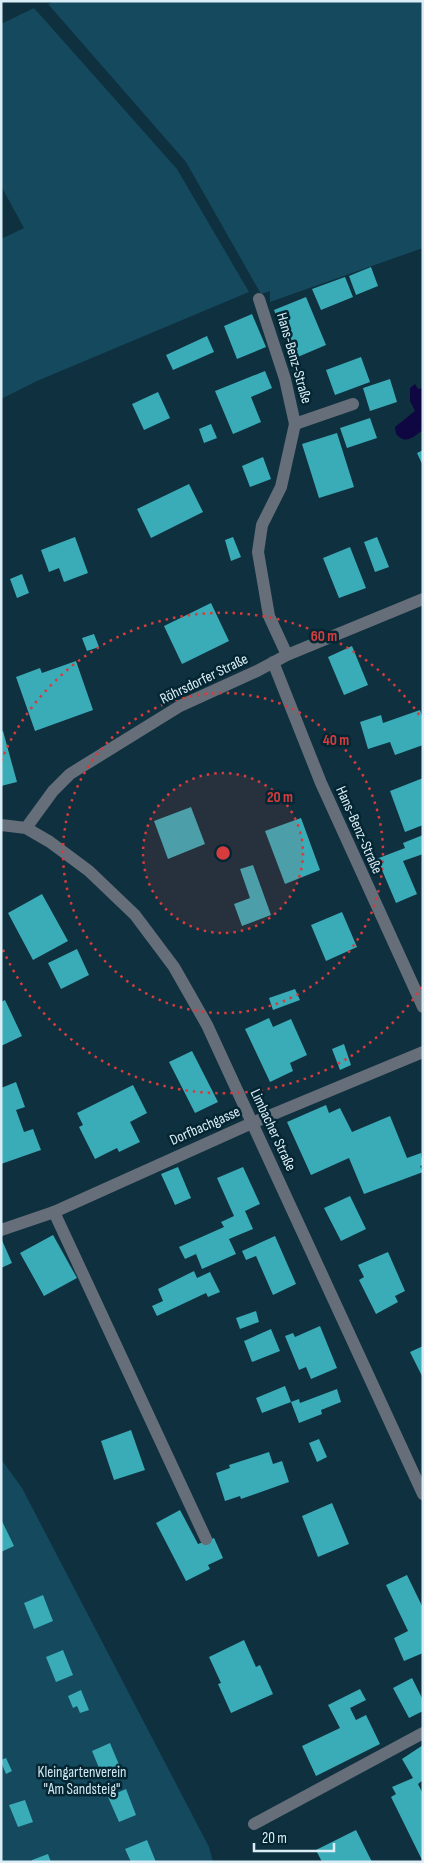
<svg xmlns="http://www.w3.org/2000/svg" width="424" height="1863" viewBox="0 0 424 1863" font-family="'Sofia Sans Condensed',sans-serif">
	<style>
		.green { fill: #14495e }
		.water { fill: #0f0741 }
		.building { fill: #3aacb8 }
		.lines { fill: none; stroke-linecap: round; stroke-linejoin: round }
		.service { stroke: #656e79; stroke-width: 12 }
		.minor { stroke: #656e79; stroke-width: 12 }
		.tertiary { stroke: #656e79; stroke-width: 12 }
		.ring { fill: none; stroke: #d63c3d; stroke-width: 2.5; stroke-dasharray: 2.5 5 }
		.labels { text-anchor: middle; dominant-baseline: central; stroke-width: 5; stroke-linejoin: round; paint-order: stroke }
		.street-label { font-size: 15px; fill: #dbedf6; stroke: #042633 }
		.park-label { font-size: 15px; fill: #d3e8f2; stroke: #042633 }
		.centre { fill: #d63c3d; stroke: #042633; stroke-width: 2.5 }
		.ring-label { font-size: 15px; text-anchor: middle; font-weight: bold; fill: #d63c3d; stroke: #042633; stroke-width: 5; stroke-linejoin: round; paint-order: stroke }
	</style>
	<rect width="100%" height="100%" fill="#0f303e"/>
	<path class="green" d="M55,1H423V248L270,302V291L261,294L186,162L48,4Z
		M34,8L177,169L249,292L37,381L1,399V239L24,228L1,186V24Z
		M1,1459L22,1488L209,1847L213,1862H1Z"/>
	<path class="water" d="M415,384L418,389L423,388V430C413,437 406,445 396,434L395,427L415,411L410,401V388Z"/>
	<path class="building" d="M371,267L378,286L356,295L349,276Z
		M345,277L353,297L321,310L312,289Z
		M306,297L326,345L293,359L274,310Z
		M252,314L266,347L237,359L224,326Z
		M207,336L214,352L173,370L166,355Z
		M361,357L370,382L335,395L326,370Z
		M265,371L272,388L251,397L261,422L233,434L215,391Z
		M390,379L397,402L370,411L363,388Z
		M158,392L170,418L144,430L132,404Z
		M370,418L377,438L347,448L340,428Z
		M211,424L217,438L204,443L199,429Z
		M337,433L354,487L319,498L302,444Z
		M423,450V466L417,453Z
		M263,457L271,479L250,487L242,466Z
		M189,484L203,512L151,538L137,509Z
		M75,537L88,573L64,582L59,568L49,572L41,550Z
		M233,537L241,557L231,561L225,540Z
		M377,537L389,567L375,572L364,542Z
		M350,547L366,588L339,598L323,558Z
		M22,574L29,593L17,598L10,579Z
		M211,603L229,641L182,664L164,626Z
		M94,634L99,647L87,651L82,638Z
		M352,646L368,685L344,695L328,657Z
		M76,661L93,710L35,731L16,677L40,668L42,673Z
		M420,710L423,719V745L395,755L390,742L368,749L360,722L381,715L383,723Z
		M3,731L17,782L1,786V732Z
		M423,778V825L405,832L390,791Z
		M191,807L205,844L168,859L154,821Z
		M301,818L320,870L285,884L265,831Z
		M423,835V854L403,861L417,894L396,903L382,870L375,873L371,861L405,848L403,843Z
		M253,865L271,915L242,926L234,904L250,898L240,869Z
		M42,894L68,941L33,960L8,913Z
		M342,912L357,947L326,961L311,925Z
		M77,949L89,975L61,989L48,963Z
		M295,989L300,1000L273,1010L269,998Z
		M5,1000L22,1036L1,1046V1002Z
		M269,1018L278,1038L273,1027L291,1019L307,1055L290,1063L293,1071L270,1082L245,1029Z
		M344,1044L351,1065L340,1070L332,1049Z
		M192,1051L218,1102L195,1113L169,1062Z
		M16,1082L25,1107L16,1110L24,1132L33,1129L41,1150L1,1164V1088Z
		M133,1085L147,1113L130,1122L140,1142L119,1152L117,1148L95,1159L79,1127L83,1125L77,1113Z
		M326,1105L329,1113L340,1108L352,1132L390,1116L407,1158L421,1153L423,1165L420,1166L423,1172L364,1194L349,1158L311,1175L287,1122Z
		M178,1167L191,1198L175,1205L161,1174Z
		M243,1167L260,1204L245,1211L253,1229L229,1239L236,1254L202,1269L196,1254L185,1259L179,1247L224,1227L221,1222L234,1216L217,1178Z
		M350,1196L366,1229L341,1241L324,1208Z
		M53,1235L77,1278L44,1296L20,1253Z
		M275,1236L296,1284L273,1295L256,1256L246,1260L242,1251Z
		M1,1238L12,1263L1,1268Z
		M388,1252L405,1291L395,1296L398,1302L376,1314L359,1280L364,1277L358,1265Z
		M194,1271L197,1278L210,1272L220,1292L208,1297L206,1293L157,1316L152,1306L163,1301L158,1289Z
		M256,1311L259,1322L240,1329L236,1318Z
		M320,1326L337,1368L311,1379L306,1367L299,1370L285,1336L293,1333L295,1337Z
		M271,1329L280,1351L252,1362L244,1341Z
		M423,1346V1378L410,1352Z
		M285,1386L291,1402L262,1413L256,1398Z
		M337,1389L341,1402L321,1410L322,1414L299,1423L291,1402L299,1399L300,1403Z
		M131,1430L145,1470L114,1480L101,1441Z
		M319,1439L327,1457L317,1462L309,1443Z
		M269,1452L273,1464L282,1461L289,1482L241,1499L240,1496L225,1501L216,1473L230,1468L229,1465Z
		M332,1503L349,1544L318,1557L302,1516Z
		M180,1510L198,1544L214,1538L223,1558L208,1565L210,1569L186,1581L156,1523Z
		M1,1519L14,1546L1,1552Z
		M407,1575L423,1608V1653L404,1661L394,1638L408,1631L386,1585Z
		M43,1595L53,1621L34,1629L24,1603Z
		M244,1640L256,1667L260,1665L273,1694L231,1713L218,1684L221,1683L209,1657Z
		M63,1650L73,1675L56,1682L46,1657Z
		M412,1678L423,1700V1711L409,1718L393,1688Z
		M360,1689L366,1700L350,1708L356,1720L366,1715L380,1744L316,1776L302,1746L340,1728L328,1705Z
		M81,1690L89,1710L80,1713L77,1706L73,1708L68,1696Z
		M110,1743L120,1767L102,1775L92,1751Z
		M423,1745V1780L418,1784L423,1794V1862L391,1797L396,1794L392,1787L413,1778L402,1759Z
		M6,1758L12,1771L6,1774L1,1762V1760Z
		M126,1789L136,1815L119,1822L108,1797Z
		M25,1800L33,1822L18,1827L9,1805Z
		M356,1830L372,1862H322L316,1850Z
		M147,1840L156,1862H131L125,1849Z
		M48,1854L51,1862H32V1860Z"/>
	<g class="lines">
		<path class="service" d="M295,424L353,404
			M54,1212L206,1539
			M254,1824L423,1733"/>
		<path class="minor" d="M259,299L285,379L295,424L281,487L262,525L258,552L269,616L287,655
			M273,662L321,783L423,1007
			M26,828L53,791L70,774L180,706L257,671L287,655L423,599
			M1,1230L54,1212L252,1123L423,1052"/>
		<path class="tertiary" d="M1,825L26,828L50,842L89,871L135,915L174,967L207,1025L423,1494"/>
	</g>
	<circle cx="223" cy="853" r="80" fill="#d63c3d" fill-opacity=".12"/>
	<g class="ring">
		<circle cx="223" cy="853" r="80"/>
		<circle cx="223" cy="853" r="160"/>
		<path d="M422 987A240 240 0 0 1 1 945M1 761A240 240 0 0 1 422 719"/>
	</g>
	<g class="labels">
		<g class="street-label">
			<text transform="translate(294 358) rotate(74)">Hans-Benz-Straße</text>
			<text transform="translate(204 679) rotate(-26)">Röhrsdorfer Straße</text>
			<text transform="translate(359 830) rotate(66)">Hans-Benz-Straße</text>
			<text transform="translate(205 1126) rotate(-24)">Dorfbachgasse</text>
			<text transform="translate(273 1130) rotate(65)">Limbacher Straße</text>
		</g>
		<g class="park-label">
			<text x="82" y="1772">Kleingartenverein<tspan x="82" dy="17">"Am Sandsteig"</tspan></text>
		</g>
	</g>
	<circle cx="223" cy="853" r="8" class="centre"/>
	<g class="ring-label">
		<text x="324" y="641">60 m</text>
		<text x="336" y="745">40 m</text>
		<text x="280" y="802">20 m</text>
	</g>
	<rect width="424" height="1863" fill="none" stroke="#dbedf6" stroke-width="5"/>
	<path d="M254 1843v8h80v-8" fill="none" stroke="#dbedf6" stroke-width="2.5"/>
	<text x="262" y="1843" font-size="15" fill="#dbedf6" stroke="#042633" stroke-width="4" paint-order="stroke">20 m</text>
</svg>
